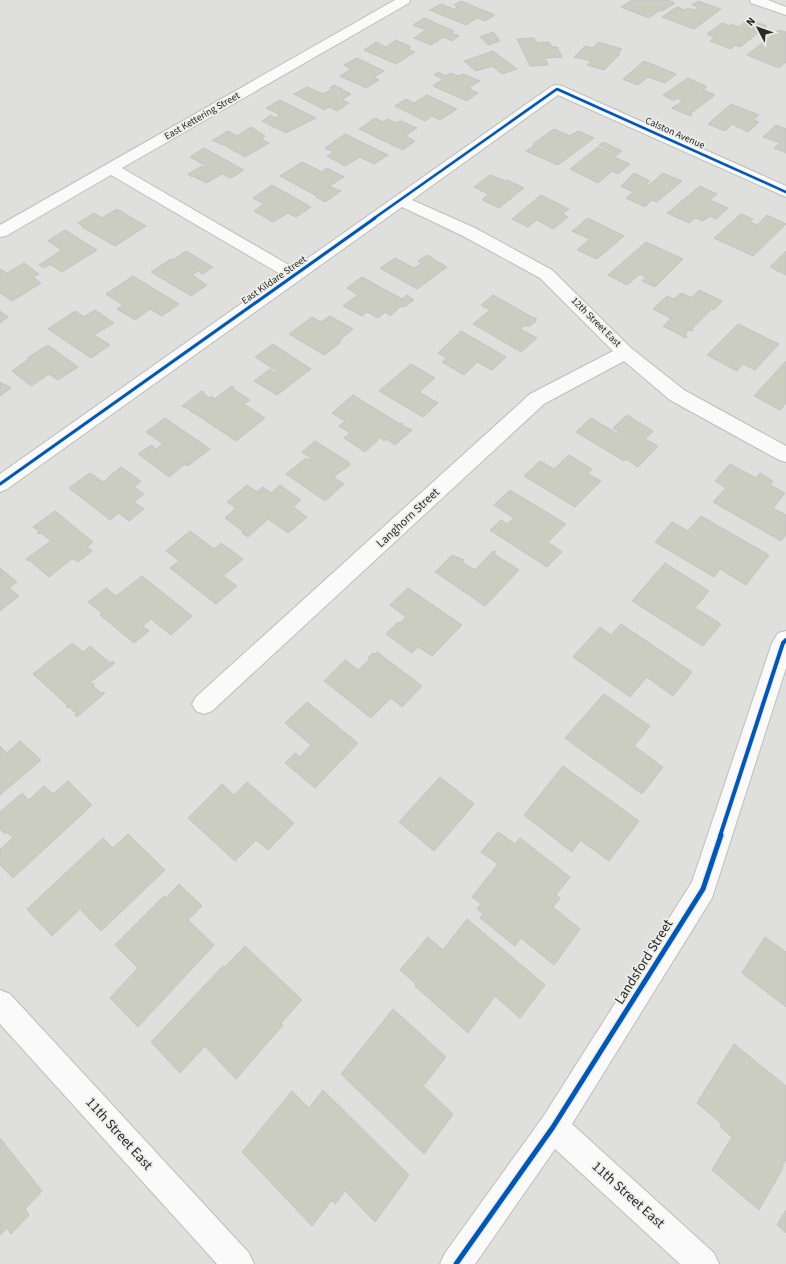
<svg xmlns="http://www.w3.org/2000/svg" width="786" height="1264" viewBox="0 0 786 1264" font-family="'Source Sans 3',sans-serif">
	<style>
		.building { fill: #cbcdc1; stroke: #c3c3c2 }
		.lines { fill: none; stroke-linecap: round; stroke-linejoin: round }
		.minor-casing { stroke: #bdbdbb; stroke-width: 2 }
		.minor { fill: #fafafa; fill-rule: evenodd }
		.cycleway-far3-casing { stroke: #edeee9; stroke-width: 4 }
		.cycleway-far2-casing { stroke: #edeee9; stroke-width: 5 }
		.cycleway-far1-casing { stroke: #edeee9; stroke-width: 6 }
		.cycleway-casing { stroke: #edeee9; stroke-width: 8 }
		.cycleway-far3 { stroke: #0057b8; stroke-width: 2.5 }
		.cycleway-far2 { stroke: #0057b8; stroke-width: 3 }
		.cycleway-far1 { stroke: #0057b8; stroke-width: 4 }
		.cycleway { stroke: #0057b8; stroke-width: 5 }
		.labels { text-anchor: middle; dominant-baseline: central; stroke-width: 3.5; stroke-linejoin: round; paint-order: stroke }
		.far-street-label { font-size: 10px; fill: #2a2b29; stroke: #edeee9 }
		.street-label { font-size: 12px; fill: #2a2b29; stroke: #edeee9 }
		.near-street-label { font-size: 14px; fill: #2a2b29; stroke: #edeee9 }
	</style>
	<rect width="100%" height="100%" fill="#dfe0dd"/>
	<path class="building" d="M632,0H668L675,3L662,11L660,10L649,18L621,7Z
		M461,1L495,15L485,21L477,18L466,25L430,10L441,4L454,9L458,7L454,5Z
		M698,1L721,9L694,29L662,17L677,7L685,10L688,8L694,10L698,7L692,5Z
		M424,18L454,31L451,33L459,36L452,41L444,37L431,45L414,38L426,30L413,25Z
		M748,19L767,26L740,47L735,45L731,49L710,41L715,38L707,34L722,23L730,26L732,24L739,27Z
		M779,30L786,32V62L779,68L747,55Z
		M493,32L500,41L488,45L480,37Z
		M534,38L537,43L549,42L552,47H557L562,57L545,58L548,65L530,66L517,39Z
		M396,40L411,47L407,49L415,52L396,64L364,50L376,42L386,47Z
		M598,42L622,49L618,53L620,54L604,70L587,65L591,61L574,57L585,46L593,48Z
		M493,51L517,69L502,74L492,66L476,71L464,61Z
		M357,58L384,71L374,77L379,80L366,88L340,76L351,69L344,65Z
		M644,61L676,74L665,83L648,77L638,85L623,79Z
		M438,72L446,76L450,73L459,76L463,74L480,81L468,88L478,93L467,101L433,86L443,79L434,75Z
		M688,78L707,87L703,90L715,95L690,114L692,115L690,116L672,108L683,101L677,98L675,100H672L663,95Z
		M334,85L351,94L342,100L349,103L337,111L329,107L325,110L294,94L307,87L323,94L332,89L330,88Z
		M427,95L457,109L440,120L432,116L425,121L395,106L406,99L414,103Z
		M280,100L316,118L286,133L262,121L271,115L275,118L280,115L266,108Z
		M731,104L759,115L753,120L759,122L748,132L732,124L725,131L708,124Z
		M375,118L383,122L388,119L396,123L401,121L417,128L405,136L415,141L403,150L359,129Z
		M776,125L786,129V153L774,148L780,143L763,137Z
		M251,127L265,136L261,139L269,143L245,157L222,144H219H220L215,141H212L228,131L237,136Z
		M554,129L570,136L578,131L594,138L558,165L526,151L535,145L533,144Z
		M345,134L388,155L374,164L360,157L345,166L327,156L334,152L325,148Z
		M603,142L622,151L614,157L630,164L618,174L612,171L598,183L570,169L598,147L612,153L614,152L599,145Z
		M204,148L244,170L231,178L222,174L206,183L193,176L192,177L188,174L202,166L206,168L208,167L190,157Z
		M302,162L322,172L327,168L344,177L329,186L341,191L325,202L316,197L317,196L280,176Z
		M634,173L650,181L646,184L649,185L663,173L682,181L657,202L652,200L645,207L626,198L633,192L621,186Z
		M490,175L505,181L507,180L524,188L499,208L482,200L488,194L474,187Z
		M272,185L311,207L296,217L288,213L273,222L254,211L264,204L253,198Z
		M700,186L717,194L710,200L728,208L716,219L710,216L703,221L695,218L689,223L667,213Z
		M541,195L569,209L562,214L568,217L553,229L537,220L528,227L512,219Z
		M117,209L146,226L115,246L82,227L83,226L78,223L94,213L102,218Z
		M741,214L753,219L750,222L757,225L767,215L786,224L753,256L714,238Z
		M588,218L624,236L597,259L577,250L590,239L572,231Z
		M65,230L97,250L62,272L50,264L44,268L39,265L62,250L48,241Z
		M646,242L683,259L655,287L642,281L646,277L640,274L627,285L608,275Z
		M186,251L213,267L203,274L198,271L192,275L207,285L191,296L151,272L171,259L173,260Z
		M786,251V275L770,267Z
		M427,255L447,267L417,289L380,268L395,258L414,268L422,263L418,261Z
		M24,263L39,274L33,277L41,283L12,301L0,293V269L7,273Z
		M133,276L179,304L162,316L150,309L135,320L117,309L123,305L106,294Z
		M362,277L402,299L407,295L414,300L406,306L400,307L390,316L385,312L378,318L367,312L362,316L343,306L358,295L347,288Z
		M699,290L722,301L714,310L712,309L692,329L693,330L692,331L689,330L685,335L687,336L686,338L663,326L665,325L670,319H672L653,309L667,296L674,299L681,293L692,298Z
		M493,295L534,318H537L534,320L536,321L530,326H524L520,329L537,338L521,352L473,324L490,310L481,305Z
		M95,310L114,323L94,335L110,345L91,358L48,329L75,311L84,317Z
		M0,311L8,317L0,323Z
		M330,316L353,329L339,341L341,342L324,355L289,334L312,317L321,322Z
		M738,324L779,344L755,370L743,364L737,371L707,355Z
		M461,331L506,357L492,370L477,362L464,375L442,362L447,358L438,353Z
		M273,344L311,369L277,395L254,381L270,369L275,373L277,371L255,357Z
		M48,345L78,367L58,380L49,374L31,386L12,371L29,359L27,358Z
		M786,361V403L780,410L754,396Z
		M411,364L435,378L419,392L438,403L423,417L379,391Z
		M0,382L11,388L0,396Z
		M232,386L234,387L232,388L250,400L244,404L265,418L236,441L194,413L191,412L192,411L182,406L202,391L204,392L203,393L209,398L211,396L214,398L212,399L213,400Z
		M353,395L400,424L401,423L403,424L401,425L412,430L395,445L386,439L384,441L381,437L365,452L344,438L350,433L339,426L345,421L332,413Z
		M627,415L653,431L645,439L658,446L638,467L626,459L624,461L576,432L591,418L618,434L620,432L613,428Z
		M165,418L210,449L188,466L185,464L169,477L138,454L151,445L156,449L163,444L146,432Z
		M315,441L350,463L349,464L350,465L333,477L344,484L325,501L286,474L306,458L309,460L311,458L302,452Z
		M569,455L592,469L588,474L601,481L575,507L524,476L540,461L554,469Z
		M730,464L756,478L760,473L773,481L770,485L785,493L773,508L786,515V535L781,541L713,502L726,488L715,481Z
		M121,467L141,481L134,487L144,494L134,502L144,509L129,521L119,513L110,520L69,488L90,473L103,482L109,478L108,477Z
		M247,485L257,492L263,487L271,493L280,485L301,500L293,507L307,517L288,533L268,519L248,537L242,533L244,532L225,518L236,508L227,502Z
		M510,490L566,524L548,542L562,552L547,567L490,530L501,520L507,524L514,518L494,505Z
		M55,511L93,542L87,547L92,551L78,562L73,558L49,577L29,560L28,561L26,559L51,541L41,533L38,534L37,533L39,531L33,527Z
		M701,516L769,555L746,585L720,569L714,577L655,542L672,522L688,531Z
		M190,531L214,549L221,543L243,559L223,576L237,586L216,604L170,568L179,561L166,551Z
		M493,551L496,552L494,554L519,570L485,606L435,572L452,555L464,560L462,562L475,570Z
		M665,563L709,591L695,608L721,624L703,646L632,601Z
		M0,568L17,582L9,588L19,596L0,611Z
		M142,576L192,616L171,635L151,619L143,626L149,631L134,643L100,615L102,613L88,602L106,588L116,596Z
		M408,588L462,625L432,656L418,647L412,653L386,634L398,622L400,623L406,617L390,605Z
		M621,624L692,672L673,696L647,677L630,697L573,657L600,627L611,635Z
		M72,643L83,652L90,646L110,663L112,661L115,663L89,683L91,684L93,683L94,684L93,686L101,693L103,692L105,693L77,717L75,715L77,714L69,707L67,708L66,707L67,705L33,674Z
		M377,652L422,686L402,707L391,698L371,718L324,681L345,660L358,670L370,659L368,658L373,653L375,654Z
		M604,694L650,726L634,746L663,767L642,794L565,738Z
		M307,702L358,743L315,788L285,763L295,753L300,757L311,745L285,723Z
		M20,741L41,760L0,795V746L7,753Z
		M563,766L639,821L609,861L580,840L572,852L524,815Z
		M440,777L474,804L434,851L399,822Z
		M68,781L92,805L13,878L0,865V849L13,838L7,832L5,834L0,829V812L22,793L29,800L44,786L53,794Z
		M247,782L294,823L268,850L256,840L235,861L188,818L222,784L234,795Z
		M498,832L515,844L520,838L570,877L556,895L560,898L553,907L580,929L554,965L521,938L515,946L480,918L483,914L477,909L481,904L472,897L498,864L481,852Z
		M128,834L165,870L101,931L80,909L52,936L27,909L103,838L113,848Z
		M179,884L202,906L188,920L214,945L138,1027L110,998L138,968L115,945L164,896L166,898Z
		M467,919L545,985L520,1018L495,996L468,1033L415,986L416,984L400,970L428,937L443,950Z
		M765,937L786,952V1007L742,973Z
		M245,946L302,1000L281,1023L283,1025L236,1079L205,1046L180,1073L151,1042L223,966L225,967Z
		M393,1009L446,1057L423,1086L453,1114L424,1154L341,1074Z
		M734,1044L786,1086V1159L782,1167L783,1168L759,1210L712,1170L732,1137L720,1127L722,1124L697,1103Z
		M323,1090L409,1175L375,1222L345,1191L335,1204L332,1200L312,1226L242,1152L292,1091L309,1108Z
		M0,1138L42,1191L25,1209L29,1215L11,1234L7,1228L0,1235Z
		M786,1210V1233L777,1225Z"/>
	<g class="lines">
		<g class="minor-casing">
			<path id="minor" d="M395,0H410L409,3L122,168L294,268L552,86L557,85L562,86L786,186V197L558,95L412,200L475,228L552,270L631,348L684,390L786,446V462L779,460L670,400L624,361L544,404L212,711L204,714L196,711L192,704L196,697L530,394L613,351L540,278L463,236L402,207L7,489L0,492V474L282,275L111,175L6,236L0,237V225Z
				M750,0H768L786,7V15L751,3Z
				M786,631V668L712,898L572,1124L714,1253L719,1264H680L555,1149L475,1264H440L445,1253L543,1117L692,882L772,643L778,633Z
				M0,990L10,994L249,1253L254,1264H217L0,1024Z"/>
		</g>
		<use href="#minor" class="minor"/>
		<g class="cycleway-far3-casing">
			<path id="cycleway-far3" d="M373,219L557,89L786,192"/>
		</g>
		<g class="cycleway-far2-casing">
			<path id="cycleway-far2" d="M0,484L375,218"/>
		</g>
		<g class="cycleway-far1-casing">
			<path id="cycleway-far1" d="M720,836L783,643L786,640"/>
		</g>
		<g class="cycleway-casing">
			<path id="cycleway" d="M456,1264L553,1127L703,889L721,835"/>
		</g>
		<use href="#cycleway-far3" class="cycleway-far3"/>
		<use href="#cycleway-far2" class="cycleway-far2"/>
		<use href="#cycleway-far1" class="cycleway-far1"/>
		<use href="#cycleway" class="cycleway"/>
	</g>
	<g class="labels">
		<g class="far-street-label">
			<text transform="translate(202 116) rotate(-30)">East Kettering Street</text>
			<text transform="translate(675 133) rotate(24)">Calston Avenue</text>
			<text transform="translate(274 280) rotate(-35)">East Kildare Street</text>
			<text transform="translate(596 322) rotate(45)">12th Street East</text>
		</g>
		<g class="street-label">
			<text transform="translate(408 518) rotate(-43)">Langhorn Street</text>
		</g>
		<g class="near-street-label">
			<text transform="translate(644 962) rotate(-58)">Landsford Street</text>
			<text transform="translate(119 1134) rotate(48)">11th Street East</text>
			<text transform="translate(628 1195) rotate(42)">11th Street East</text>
		</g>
	</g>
	<g transform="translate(758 28) rotate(311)" stroke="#edeee9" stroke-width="3" paint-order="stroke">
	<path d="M0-3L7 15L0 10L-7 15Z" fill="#2a2b29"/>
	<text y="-6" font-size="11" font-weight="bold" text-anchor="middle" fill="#2a2b29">N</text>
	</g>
</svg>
